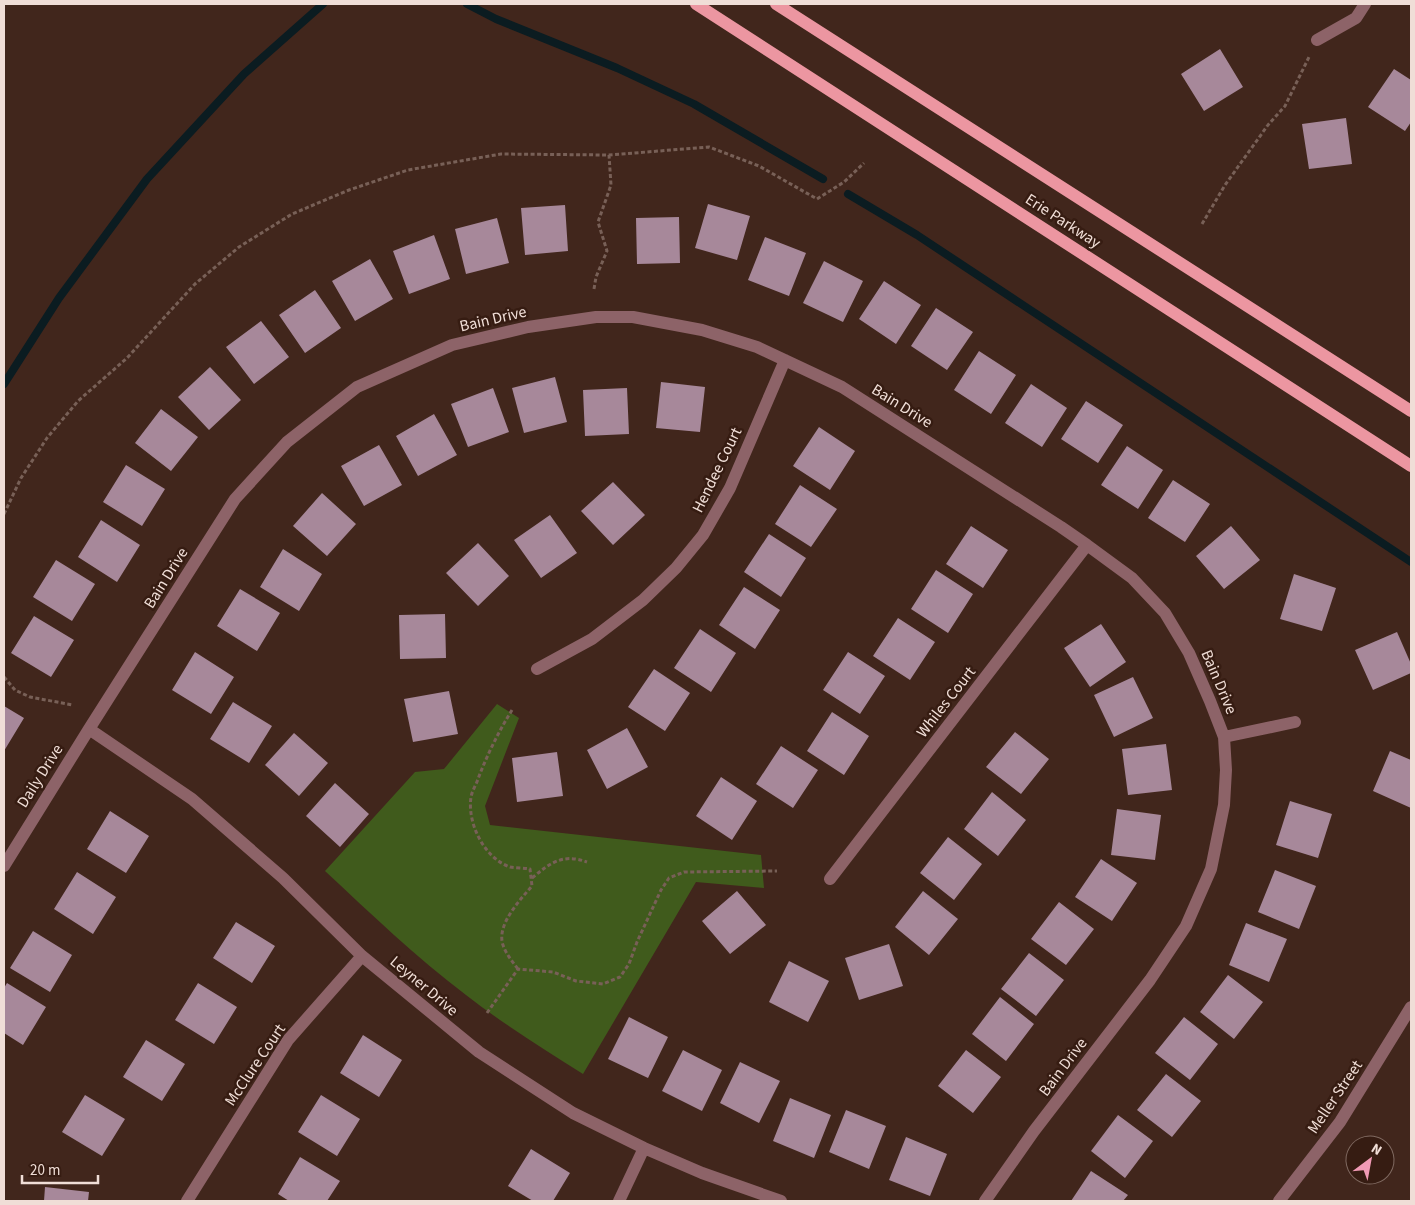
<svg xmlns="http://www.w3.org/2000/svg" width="1415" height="1205" viewBox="0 0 1415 1205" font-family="'Source Sans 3',sans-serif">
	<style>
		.green { fill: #405b1c }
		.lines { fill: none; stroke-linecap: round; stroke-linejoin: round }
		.stream { stroke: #0b1c21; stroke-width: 8 }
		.building { fill: #a7889a }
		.path { stroke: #786057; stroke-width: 3; stroke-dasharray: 4 2.5; stroke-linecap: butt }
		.minor { stroke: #8d6368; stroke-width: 12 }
		.major { stroke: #ec96a1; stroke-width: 12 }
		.labels { text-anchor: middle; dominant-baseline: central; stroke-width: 5; stroke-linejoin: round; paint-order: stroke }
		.street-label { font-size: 16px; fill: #f0ded7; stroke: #361c12 }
	</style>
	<rect width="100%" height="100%" fill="#41261c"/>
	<path class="green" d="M497,704L519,718L485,806L490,825L761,855L764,888L696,882L583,1074C544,1049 503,1024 466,995C416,957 371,914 325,871L415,772L444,769Z"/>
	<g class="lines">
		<path class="stream" d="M467,4L496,19L617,68L694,104L823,179
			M848,194L917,235L1411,562
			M4,384L59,298L147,179L244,74L323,4"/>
	</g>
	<path class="building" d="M1220,49L1243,87L1204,111L1181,74Z
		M1394,69L1411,80V122L1405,131L1368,107Z
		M1346,118L1352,164L1309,169L1302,124Z
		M708,204L750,216L737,260L695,248Z
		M565,205L568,251L525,255L521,208Z
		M679,217L680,263L637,264L636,218Z
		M497,218L509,263L466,274L455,229Z
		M434,235L450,279L409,294L393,251Z
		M765,237L806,253L789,296L748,280Z
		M370,259L393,299L355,321L332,281Z
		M824,261L863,281L843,322L803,303Z
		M884,281L921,305L896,344L859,319Z
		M315,290L341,328L305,353L279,315Z
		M936,308L973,332L947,370L911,346Z
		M261,321L289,357L254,384L226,347Z
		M979,351L1016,375L991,414L954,390Z
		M210,367L241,400L209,430L178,397Z
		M555,377L567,422L524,433L512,388Z
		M661,382L705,387L700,432L656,428Z
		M1031,384L1067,408L1042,447L1005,423Z
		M493,388L509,432L468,447L451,404Z
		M627,388L629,434L585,436L583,390Z
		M1086,401L1123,425L1098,463L1061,439Z
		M161,409L198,437L171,471L135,443Z
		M434,414L457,455L418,476L396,436Z
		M819,427L855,451L830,490L793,466Z
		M379,445L402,485L364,506L341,466Z
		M1127,446L1163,470L1138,509L1101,485Z
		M126,465L165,489L142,526L103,502Z
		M1173,480L1210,504L1185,542L1148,518Z
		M613,482L645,515L613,545L581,511Z
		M800,485L837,509L811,547L775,524Z
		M322,493L356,524L327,556L293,526Z
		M550,515L577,553L541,578L514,540Z
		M101,520L140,545L117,582L78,557Z
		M971,526L1008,550L983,588L946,564Z
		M1231,526L1260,560L1224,589L1196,556Z
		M769,534L806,558L781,597L744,572Z
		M478,543L509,576L478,606L446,573Z
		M283,549L322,574L299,611L260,587Z
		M56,560L95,584L72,621L33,597Z
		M936,570L973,594L948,633L911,609Z
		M1294,574L1336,588L1322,631L1280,619Z
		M744,587L780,610L755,649L719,625Z
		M240,589L280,613L257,651L217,626Z
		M445,614L446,658L400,659L399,615Z
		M34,616L74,640L51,677L11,653Z
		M898,618L935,642L910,680L873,656Z
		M1101,624L1126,662L1090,687L1064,648Z
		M700,629L736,653L711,692L674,668Z
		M1397,632L1411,664V673L1373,690L1355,650Z
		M195,652L234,677L211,714L172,690Z
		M848,652L885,676L860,714L823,690Z
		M654,669L690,693L665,731L628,707Z
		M1133,677L1153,718L1114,737L1094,695Z
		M449,691L458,734L413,742L404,699Z
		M233,702L272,726L249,763L210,739Z
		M4,706L24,718L4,751Z
		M832,712L869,736L844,775L807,751Z
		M627,728L648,767L607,789L587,750Z
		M1015,732L1049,759L1021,794L986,767Z
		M294,733L328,763L299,796L265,765Z
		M1166,744L1172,790L1128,795L1122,749Z
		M781,746L818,770L793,808L756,784Z
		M1390,751L1411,760V808L1373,791Z
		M557,752L563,796L517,802L512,758Z
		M721,777L757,801L732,840L696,816Z
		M335,783L369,814L340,847L306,816Z
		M992,792L1026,820L998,856L964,829Z
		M1290,801L1332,814L1318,858L1276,845Z
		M1117,809L1161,815L1155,860L1111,855Z
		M110,811L149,836L126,873L87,849Z
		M948,837L982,864L954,900L920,873Z
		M1101,859L1137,883L1112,921L1075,897Z
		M1275,870L1316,886L1299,929L1258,912Z
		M77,872L116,897L93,934L54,909Z
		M737,891L766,925L730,954L702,921Z
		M923,891L958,919L929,955L895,927Z
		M1059,902L1094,929L1066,965L1031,939Z
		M236,922L275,946L252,983L213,958Z
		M1246,923L1287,939L1269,982L1229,965Z
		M33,931L72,955L50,992L10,968Z
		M889,944L903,986L859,1000L845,958Z
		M1029,953L1064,980L1036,1016L1001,989Z
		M789,961L829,981L808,1022L769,1002Z
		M1228,975L1263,1002L1234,1039L1200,1012Z
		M7,983L46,1007L23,1045L4,1033V988Z
		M198,983L237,1007L214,1044L175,1020Z
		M1000,997L1034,1024L1006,1061L972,1034Z
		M629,1017L668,1037L648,1078L608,1059Z
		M1184,1017L1218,1044L1190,1080L1155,1053Z
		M363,1035L402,1060L379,1097L340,1073Z
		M146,1040L185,1064L162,1101L123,1077Z
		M683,1050L722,1070L702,1111L662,1091Z
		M966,1050L1001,1077L973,1113L938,1086Z
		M740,1062L780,1081L759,1123L720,1103Z
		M1166,1074L1201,1101L1172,1137L1137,1110Z
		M85,1095L125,1119L102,1156L62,1132Z
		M321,1095L360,1119L337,1156L298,1132Z
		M790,1098L831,1115L814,1158L773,1141Z
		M846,1110L886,1126L869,1169L829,1152Z
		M1118,1115L1153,1141L1125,1178L1091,1151Z
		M906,1137L947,1154L930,1196L889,1180Z
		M531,1149L570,1173L553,1201H533L508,1186Z
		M300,1157L340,1181L327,1201H289L278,1194Z
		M1091,1171L1128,1195L1123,1201H1071Z
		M45,1187L89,1192L88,1201H44Z"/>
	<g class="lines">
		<path class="path" d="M1202,224L1225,185L1268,125L1285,106L1309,57
			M594,289L596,277L607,251L598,222L611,185L609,155
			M4,514L21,478L47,438L78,401L127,358L195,284L239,247L292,214L349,190L408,170L501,154L609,155L709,147L759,166L817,199L844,182L864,163
			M4,677L15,690L30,697L73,705
			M512,710C499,731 487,755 478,779C476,785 472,791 471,797C467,823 484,858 510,867C516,868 524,868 530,869L532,886C520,900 496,925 503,945C506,954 512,961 518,969
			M532,878C550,863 563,853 587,862
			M487,1013L518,969L553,972L576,981L603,984L620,977L629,964L637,942L661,890L669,878L684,872L777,871"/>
		<path class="minor" d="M1317,40L1356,18L1365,4
			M537,669L592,639L643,600L676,568L703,535L730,488L785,360
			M89,729L192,799L283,878L362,956L479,1052L573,1113L644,1148L702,1173L781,1201
			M1224,737L1295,722
			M4,866L89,729L235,499L287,442L357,387L452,345L528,327L596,317H633L702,330L757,347L842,387L1061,527L1087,545L1132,578L1165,613L1189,653L1210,701L1224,737L1226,770L1224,805L1211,869L1186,926L1150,980L1034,1131L985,1201
			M830,879L1087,545
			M187,1201L288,1040L362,956
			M619,1201L644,1148
			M1279,1201L1340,1122L1411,1007"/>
		<path class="major" d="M696,4L1411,466
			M776,4L1411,411"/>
	</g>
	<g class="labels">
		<g class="street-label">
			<text transform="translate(1063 221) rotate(33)">Erie Parkway</text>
			<text transform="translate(493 319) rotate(-13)">Bain Drive</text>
			<text transform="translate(902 406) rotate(32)">Bain Drive</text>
			<text transform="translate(717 470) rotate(-64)">Hendee Court</text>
			<text transform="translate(166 578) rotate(-58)">Bain Drive</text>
			<text transform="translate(1219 682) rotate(67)">Bain Drive</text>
			<text transform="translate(946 702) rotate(-52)">Whiles Court</text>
			<text transform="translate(40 776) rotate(-58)">Daily Drive</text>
			<text transform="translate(424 986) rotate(40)">Leyner Drive</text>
			<text transform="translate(255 1065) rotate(-56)">McClure Court</text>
			<text transform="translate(1063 1067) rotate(-53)">Bain Drive</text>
			<text transform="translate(1335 1097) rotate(-56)">Meller Street</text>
		</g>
	</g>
	<rect width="1415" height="1205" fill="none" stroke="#f0ded7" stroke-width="10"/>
	<g transform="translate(1370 1160) rotate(32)"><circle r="24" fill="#361c12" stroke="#806a61"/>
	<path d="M0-4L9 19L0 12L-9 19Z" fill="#f09ab5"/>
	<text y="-8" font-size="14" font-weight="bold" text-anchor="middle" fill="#f0ded7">N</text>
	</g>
	<path d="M22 1175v8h76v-8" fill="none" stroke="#f0ded7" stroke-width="2.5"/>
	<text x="30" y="1175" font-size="15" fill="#f0ded7" stroke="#361c12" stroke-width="4" paint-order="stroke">20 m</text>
</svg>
